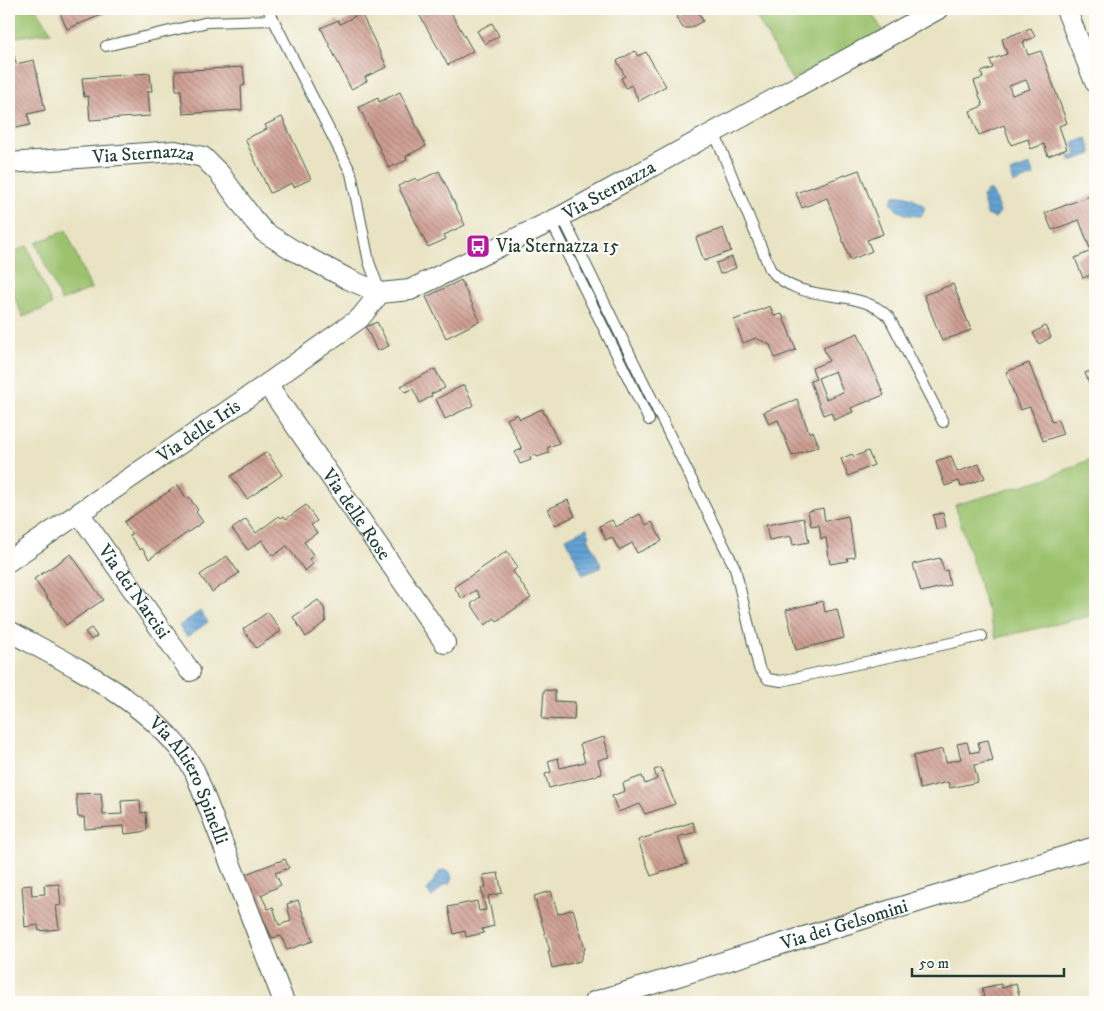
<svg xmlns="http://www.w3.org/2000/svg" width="1104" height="1011" viewBox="0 0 1104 1011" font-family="'IM FELL DW Pica',serif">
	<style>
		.grass { fill: #9cc26e; stroke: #5e8051 }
		.water { fill: url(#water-rules); stroke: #407084 }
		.building { fill: url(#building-back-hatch); fill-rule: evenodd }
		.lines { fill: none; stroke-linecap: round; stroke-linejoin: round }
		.lane-casing { stroke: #3d5649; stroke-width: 12 }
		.street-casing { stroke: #3d5649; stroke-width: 22 }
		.lane { stroke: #fff; stroke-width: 10 }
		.street { stroke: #fff; stroke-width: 20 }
		.labels { text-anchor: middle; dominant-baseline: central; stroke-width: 4.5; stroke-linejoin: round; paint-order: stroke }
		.street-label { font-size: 19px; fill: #1f3d34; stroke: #fdfcf7 }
		.poi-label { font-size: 19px; fill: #1f3d34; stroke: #fdfcf7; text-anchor: start }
	</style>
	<defs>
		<pattern id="water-rules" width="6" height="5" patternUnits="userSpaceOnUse" patternTransform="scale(1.25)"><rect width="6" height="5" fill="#62a2d5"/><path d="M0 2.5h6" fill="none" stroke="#5085ae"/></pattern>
		<pattern id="building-back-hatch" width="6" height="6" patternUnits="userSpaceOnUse" patternTransform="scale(1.25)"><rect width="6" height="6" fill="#ce9d91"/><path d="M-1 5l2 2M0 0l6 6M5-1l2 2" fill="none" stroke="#a78177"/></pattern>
	</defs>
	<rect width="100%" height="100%" fill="#fdfcf7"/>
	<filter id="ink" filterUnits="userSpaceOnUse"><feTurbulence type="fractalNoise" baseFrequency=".02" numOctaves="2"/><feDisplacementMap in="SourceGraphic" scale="10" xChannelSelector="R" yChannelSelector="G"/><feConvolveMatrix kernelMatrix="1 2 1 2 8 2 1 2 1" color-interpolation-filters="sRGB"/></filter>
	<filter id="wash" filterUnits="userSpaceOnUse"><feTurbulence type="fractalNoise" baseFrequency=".0096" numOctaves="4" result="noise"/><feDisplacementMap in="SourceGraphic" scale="20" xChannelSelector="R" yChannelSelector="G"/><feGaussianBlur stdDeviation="1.12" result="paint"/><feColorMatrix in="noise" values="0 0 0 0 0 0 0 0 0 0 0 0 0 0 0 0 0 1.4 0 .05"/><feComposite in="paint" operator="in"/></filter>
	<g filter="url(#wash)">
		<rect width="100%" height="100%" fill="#e9e3c3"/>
		<path class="grass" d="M9,9H37L51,32L9,38Z
			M752,9H869L883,31L792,80Z
			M66,230L91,289L61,301L36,243Z
			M27,246L52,305L23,317L9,284V254Z
			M1095,457V615L996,638L955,505L1047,478Z"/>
		<path class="water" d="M1087,138L1092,154L1071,161L1069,157L1076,155L1073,143Z
			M1030,165L1034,176L1014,183L1010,172Z
			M987,191H991L993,193L1000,212L995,218L987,215L982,196Z
			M903,195L913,198L924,206V212L921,216C909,216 896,214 891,202L894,196Z
			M587,528L590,536L588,537L602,567L583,575L566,538Z
			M200,611L208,622L187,637L179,626Z
			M444,870L450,872L452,878L450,883L443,885L436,894L431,897L427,891L440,871Z"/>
		<g id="blocks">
			<path class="building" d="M63,9H116L67,29L60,13L64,11Z
				M416,9H449L473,51L448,65Z
				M677,9H697L703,21L690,28H683L676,17L680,15Z
				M361,13L387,67L365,77L367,81L351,89L321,28L338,20L340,24Z
				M492,23L499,36L485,44L477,31Z
				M1031,28L1035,37L1023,42L1028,55L1041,51L1067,123L1059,126L1067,149L1048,156L1044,144L1031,149L1028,139L1011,145L1004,125L979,135L970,111L983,106L974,81L983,78L981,72L993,68L990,60L1007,54L1002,39ZM1026,80L1030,89L1012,95L1009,86Z
				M635,51L638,56L646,52L666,86L639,101L631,85L626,88L621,78L625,76L617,61Z
				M14,55L16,64L34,60L45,110L28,114L30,125L11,129L9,121V56Z
				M243,67L245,85L241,86L242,110L183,114L181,90H176L175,71Z
				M150,73L152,91H148L150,116L90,120L88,96L84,97L82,78Z
				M400,92L426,146L406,156L407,160L389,168L359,107L378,98L379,102Z
				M282,117L311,179L294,187L292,183L270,193L245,139L267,129L265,125Z
				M859,170L883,234L867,240L872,251L850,260L827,198L802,208L796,193Z
				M439,171L465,225L444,235L446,239L428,247L398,186L416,178L418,181Z
				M1095,194V273L1083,278L1075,258L1091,251L1079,220L1052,230L1045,213Z
				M723,228L731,251L704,261L696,238Z
				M732,257L736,268L720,274L716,263Z
				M461,280L480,321L446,338L426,297Z
				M953,284L971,330L942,341L924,295Z
				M770,306L774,316L782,314L796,350L775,358L770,345L756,338L743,343L734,320Z
				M377,322L389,346L377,351L366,327Z
				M1045,326L1051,337L1039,344L1033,333Z
				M858,333L884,395L851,408L853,412L834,420L831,412L823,415L810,381L816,379L812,368L829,361L823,347ZM835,371L843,392L826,399L818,378Z
				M1029,363L1052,422L1058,420L1063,434L1043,441L1030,407L1020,410L1006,372Z
				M435,369L445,388L431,394L432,396L420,403L413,389L405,392L401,386Z
				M1095,369V398L1085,373Z
				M464,385L474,405L445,419L436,399Z
				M797,399L809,433L813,431L819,446L792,456L778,420L769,424L764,412Z
				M542,409L559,443L547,448L549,453L537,457L536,455L530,457L531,460L520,464L515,452L522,449L507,419L517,414L520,419Z
				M868,451L874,465L848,476L841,459L852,454L854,457Z
				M267,452L282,475L247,499L231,476Z
				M951,456L957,472L979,464L985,478L961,487L959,481L945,486L936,461Z
				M178,485L186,498L189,497L198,510L196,512L203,522L149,559L142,548L140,550L130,536L132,534L124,522Z
				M568,500L575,516L555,525L548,509Z
				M306,505L317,521L311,525L317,533L304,542L314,556L309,559L313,564L305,571L287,546L273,556L262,540L248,550L232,529L246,519L256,533L279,516L281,518L284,516L286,519Z
				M823,508L825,521L848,516L855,557L847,558L848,561L830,564L826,538L821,539L819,525L811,526L808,511Z
				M943,513L946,527L936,529L933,515Z
				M640,514L646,525L652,522L662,541L637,553L632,543L619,550L612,537L606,540L599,526L612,520L616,527Z
				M804,518L809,542L793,545L791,536L769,540L766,525Z
				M507,551L518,567L513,571L531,598L497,621L495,618L485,625L471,604L480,597L476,590L462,599L454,587Z
				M71,554L103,600L66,625L34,579Z
				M227,556L239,573L212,592L200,575Z
				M940,558L944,571L947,570L950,585L921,592L913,564Z
				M318,600L324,608L326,621L306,637L293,617Z
				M823,601L825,612L837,609L844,638L796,650L786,610Z
				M268,612L281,631L256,648L243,629Z
				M91,628L97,636L91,640L85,632Z
				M544,690L555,691V701L575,702L574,720L542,719Z
				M604,737L609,757L598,760L602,774L549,788L545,774L551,772L548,761L558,758L560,768L585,762L580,744Z
				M988,740L993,761L974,765L978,782L950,788L948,782L920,789L913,756L943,749L946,762L961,759L957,744L967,742L970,753L980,751L978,742Z
				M661,768L675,804L645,814L640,804L618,812L612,796L625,791L623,783L642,776L645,784L657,779L654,770Z
				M101,793L103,815L122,814L121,801L140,800L141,813L146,812L147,830L141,832L125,834L124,826L85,829L84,817H78L76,794Z
				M693,822L696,832L678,837L687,864L651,876L638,840Z
				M285,859L289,868L275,873L281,885L261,895L268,909L273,907L279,925L291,921L287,904L298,900L313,941L287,950L281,936L272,938L243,875Z
				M498,873L502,893L488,896L494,926L482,929L484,933L466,937L465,931L454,934L448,907L477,901L479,911L486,910L481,888L486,887L483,875Z
				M59,884L61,905L56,906L59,929L39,931L38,925L25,927L22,886L31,885L32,895L45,894L44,885Z
				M551,891L558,914L573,909L585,948L580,961L552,968L548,951H550L534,896Z
				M1001,984L1002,988L1016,984L1021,1002H985L982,988Z"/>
		</g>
	</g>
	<g filter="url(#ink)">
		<use href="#blocks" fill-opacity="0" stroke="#3d5649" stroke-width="1"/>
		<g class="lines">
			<g class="lane-casing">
				<path id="lane" d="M268,9L351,173L369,262L380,292
					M106,46L208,22L274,20
					M714,132L770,269C797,303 845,289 877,308C881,310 885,314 889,317L943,422
					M562,216L735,568L759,668L768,679L781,681L982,636
					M551,221L649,420"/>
			</g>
			<g class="street-casing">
				<g id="street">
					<path d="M1066,9L1095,82"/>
					<path id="s1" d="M9,163L175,151L203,157L220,174L252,218L264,232L293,250L348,279L380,293L410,290L562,216L938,9"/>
					<path id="s2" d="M267,384L445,643"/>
					<path id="s3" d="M79,513L190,671"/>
					<path id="s4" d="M9,561L267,384L360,318L380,293"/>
					<path id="s5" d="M9,631C73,666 158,705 195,772L284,1002"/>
					<path id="s6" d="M594,1002L1095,847"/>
				</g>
			</g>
			<use href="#lane" class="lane"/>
			<use href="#street" class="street"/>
		</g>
	</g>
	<defs>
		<g id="bus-square" transform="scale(1.25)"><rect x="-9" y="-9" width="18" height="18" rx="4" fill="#b5179e" stroke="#fdfcf7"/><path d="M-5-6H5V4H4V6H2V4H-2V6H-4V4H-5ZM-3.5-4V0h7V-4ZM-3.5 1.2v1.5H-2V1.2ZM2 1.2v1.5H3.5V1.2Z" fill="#fff"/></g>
	</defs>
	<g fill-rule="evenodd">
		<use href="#bus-square" x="478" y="246"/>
	</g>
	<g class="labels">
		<g class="street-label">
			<text stroke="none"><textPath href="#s1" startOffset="135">Via Sternazza</textPath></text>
			<text stroke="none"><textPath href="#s1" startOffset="676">Via Sternazza</textPath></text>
			<text stroke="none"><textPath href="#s4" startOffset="230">Via delle Iris</textPath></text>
			<text stroke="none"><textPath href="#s2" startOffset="158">Via delle Rose</textPath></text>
			<text stroke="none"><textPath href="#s3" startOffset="96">Via dei Narcisi</textPath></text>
			<text stroke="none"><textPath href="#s5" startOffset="241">Via Altiero Spinelli</textPath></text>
			<text stroke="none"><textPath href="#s6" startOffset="262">Via dei Gelsomini</textPath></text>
		</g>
		<g class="poi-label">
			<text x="496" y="246">Via Sternazza 15</text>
		</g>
	</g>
	<rect width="1104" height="1011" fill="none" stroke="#fdfcf7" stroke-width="30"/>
	<path d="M912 968v8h152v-8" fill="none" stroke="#1f3d34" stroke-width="2.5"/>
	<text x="919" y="968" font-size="15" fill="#1f3d34" stroke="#fdfcf7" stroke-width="4" paint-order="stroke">50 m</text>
</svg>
